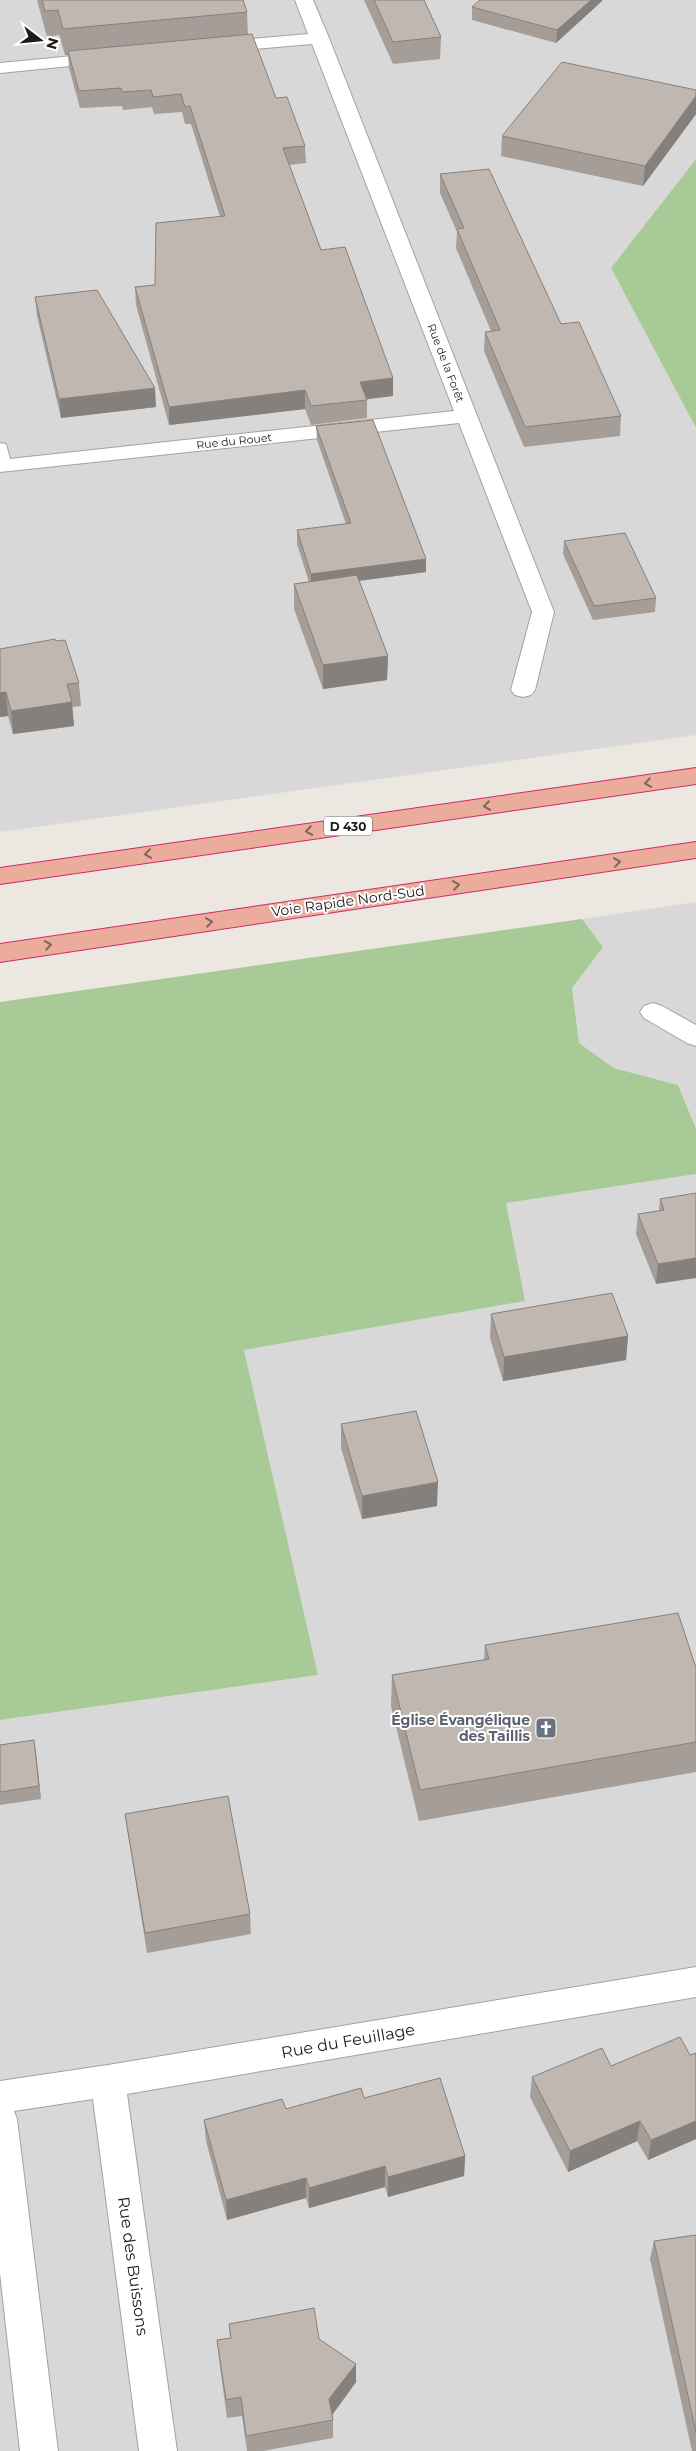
<svg xmlns="http://www.w3.org/2000/svg" width="696" height="2451" viewBox="0 0 696 2451" font-family="Montserrat,sans-serif">
	<style>
		.residential { fill: #d9d8d8 }
		.forest { fill: #a8ca97 }
		.lines { fill: none; stroke-linecap: round; stroke-linejoin: round }
		.service-casing { stroke: #a2a2a2; stroke-width: 2 }
		.minor-casing { stroke: #a2a2a2; stroke-width: 2 }
		.trunk-casing { stroke: #cc2c69; stroke-width: 2 }
		.service { fill: #fff; fill-rule: evenodd }
		.minor { fill: #fff; fill-rule: evenodd }
		.trunk { fill: #ecac9c; fill-rule: evenodd }
		.wall { fill: #a59d98 }
		.shaded-wall { fill: #86807c }
		.building { fill: #c0b7b1; stroke: #86807c }
		.oneway { stroke: #84645c }
		.labels { text-anchor: middle; dominant-baseline: central; stroke-width: 4; stroke-linejoin: round; paint-order: stroke }
		.far-street-label { font-size: 11px; fill: #1b1b1b; stroke: #fff }
		.shield { fill: #fff; stroke: #5f5f5f; stroke-width: 1 }
		.shield-label { font-size: 12px; font-weight: bold; fill: #1b1b1b }
		.street-label { font-size: 14px; fill: #1b1b1b; stroke: #fff }
		.worship-label { font-size: 14px; font-weight: bold; fill: #5b616d; stroke: #fff; text-anchor: end }
		.near-street-label { font-size: 16px; fill: #1b1b1b; stroke: #fff }
	</style>
	<rect width="100%" height="100%" fill="#ece8e1"/>
	<path class="residential" d="M0,0H696V159L611,268L696,428V735L0,832Z
		M696,902V1129L678,1085L614,1068L579,1043L572,988L602,947L582,919Z
		M696,1174V2451H0V1720L318,1675L244,1350L524,1301L506,1203Z"/>
	<path class="forest" d="M696,159V428L611,268Z
		M582,919L603,947L572,988L579,1043L614,1068L678,1085L696,1129V1174L506,1203L525,1301L244,1350L318,1675L0,1720V1002Z"/>
	<g class="lines">
		<g class="service-casing">
			<path id="service" d="M0,443L6,444L12,466L9,470L0,471Z"/>
		</g>
		<g class="minor-casing">
			<path id="minor" d="M295,0H313L329,38L554,612L535,690L531,695L523,697L515,695L511,690L532,612L459,423L0,472V460L454,411L312,44L219,52L213,51L210,47L213,43L219,42L308,34Z
				M104,53L110,54L113,58L110,62L0,73V63Z
				M653,1003L662,1006L696,1025V1046L687,1043L644,1018L640,1012L644,1006Z
				M696,1967V1997L127,2094L177,2451H139L93,2099L14,2111L17,2119L58,2451H20L0,2273V2081L108,2065Z"/>
		</g>
		<g class="trunk-casing">
			<path id="trunk" d="M696,768V784L0,884V868Z
				M696,842V858L0,962V944Z"/>
		</g>
		<use href="#service" class="service"/>
		<use href="#minor" class="minor"/>
		<use href="#trunk" class="trunk"/>
	</g>
	<path class="wall" d="M37,0H243L247,12L248,35L276,98L305,146L306,163L289,165L321,250L393,378V396L367,399V418L311,425L305,409L169,425L136,305L135,287L155,285L220,217L191,124H185L182,112L154,114L152,107L123,110L122,106L80,108L69,68L68,55H65L59,35L47,37Z
		M364,0H424L441,37L440,59L393,64Z
		M602,1L556,43L472,20V7Z
		M696,90V114L643,186L501,156L502,136Z
		M440,174L561,324L621,416L620,436L524,447L484,351L485,332L491,331L456,248L457,232L440,193Z
		M35,297L156,407L61,418L37,316Z
		M316,426L426,572L359,581L388,656L387,680L323,689L294,609V584L309,582L297,544V530L346,524L317,440Z
		M564,541L656,598L655,612L593,620L563,554Z
		M56,641L79,683L81,706L72,707L74,726L13,734L8,716L0,717V649Z
		M696,1193L656,1284L636,1234L638,1214L659,1211L660,1199Z
		M491,1314L628,1336L626,1360L503,1381L490,1338Z
		M341,1424L437,1506L362,1519L341,1448Z
		M485,1645L696,1668V1772L419,1821L391,1706L392,1675L484,1660Z
		M34,1740L41,1799L0,1805V1745Z
		M125,1814L250,1914L251,1934L147,1953L128,1834Z
		M696,2053V2139L648,2160L637,2141L568,2172L530,2097L532,2077L690,2055Z
		M364,2098L465,2156L464,2176L388,2197L385,2187L309,2208L306,2198L227,2220L206,2141L204,2120Z
		M696,2235V2451H692L650,2259L654,2241Z
		M229,2324L319,2339L356,2382L332,2415L333,2420V2438L263,2451H247L242,2416L227,2418L219,2359L217,2340L230,2338Z"/>
	<path class="shaded-wall" d="M591,0H602V1L556,43L557,30Z
		M696,96V114L643,186L645,166Z
		M393,378V396L360,400V382Z
		M155,388L156,407L61,418L59,399Z
		M305,390V409L169,425V407Z
		M426,559V572L311,587V574Z
		M388,656L387,680L323,689V665Z
		M6,692L8,716L0,717V693Z
		M72,702L74,726L13,734L11,711Z
		M696,1258V1278L656,1284L658,1264Z
		M628,1336L626,1360L503,1381L504,1357Z
		M438,1482L437,1506L362,1519V1496Z
		M34,1740L36,1753L41,1799L39,1786Z
		M640,2121L637,2141L568,2172L570,2151Z
		M696,2121V2139L648,2160L651,2140Z
		M465,2156L464,2176L388,2197V2177Z
		M385,2166V2187L309,2208V2188Z
		M306,2178V2198L227,2220L226,2200Z
		M356,2364V2382L330,2418L329,2399Z"/>
	<path class="building" d="M42,0H243L247,12L63,29L58,10L45,11Z
		M374,0H424L441,37L393,42Z
		M480,0H591L557,30L472,7Z
		M252,34L276,98L287,97L305,146L283,148L321,250L345,247L393,378L360,382L367,400L311,406L305,390L169,407L135,287L155,285L156,223L225,216L190,106L185,107L181,94L153,97L151,90L122,92L121,88L79,91L68,51Z
		M562,62L696,90V96L645,166L502,136Z
		M489,169L561,324L579,322L621,416L525,427L485,332L500,330L457,229L464,228L440,174Z
		M97,290L155,388L59,399L35,297Z
		M373,420L426,559L311,574L297,530L351,523L316,426Z
		M625,533L656,598L594,606L564,541Z
		M357,575L388,656L323,665L294,584Z
		M55,639L56,641L65,640L79,683L67,684L72,702L11,711L6,692L0,693V649Z
		M696,1193V1258L658,1264L638,1214L664,1210L660,1199Z
		M612,1293L628,1336L504,1357L491,1314Z
		M416,1411L438,1482L362,1496L341,1424Z
		M678,1613L696,1668V1742L420,1790L392,1675L489,1659L485,1645Z
		M34,1740L39,1786L0,1792V1745Z
		M228,1796L250,1914L145,1933L125,1814Z
		M680,2037L690,2055L696,2053V2121L651,2140L640,2121L570,2151L532,2077L602,2048L611,2066Z
		M440,2078L465,2156L388,2177L385,2166L309,2188L306,2178L226,2200L204,2120L282,2099L286,2109L361,2088L364,2098Z
		M696,2235V2432L654,2241Z
		M314,2308L319,2339L356,2364L329,2399L333,2420L246,2436L241,2397L226,2400L217,2340L231,2338L229,2324Z"/>
	<defs><path id="oneway-chevron" d="M-2-3.5L2.5 0L-2 3.5" fill="none" stroke-width="1.6" stroke-linecap="round" stroke-linejoin="round" transform="scale(1.25)"/></defs>
	<g class="oneway">
		<use href="#oneway-chevron" transform="translate(648 783) rotate(172)"/>
		<use href="#oneway-chevron" transform="translate(487 806) rotate(172)"/>
		<use href="#oneway-chevron" transform="translate(309 831) rotate(172)"/>
		<use href="#oneway-chevron" transform="translate(148 854) rotate(172)"/>
		<use href="#oneway-chevron" transform="translate(617 862) rotate(-8)"/>
		<use href="#oneway-chevron" transform="translate(456 885) rotate(-8)"/>
		<use href="#oneway-chevron" transform="translate(209 922) rotate(-8)"/>
		<use href="#oneway-chevron" transform="translate(48 945) rotate(-8)"/>
	</g>
	<defs>
		<g id="church-square" transform="scale(1.125)"><rect x="-9" y="-9" width="18" height="18" rx="4" fill="#6b7280" stroke="#fff"/><path d="M-1.2-6h2.4v3.5h3.3v2.4h-3.3V6h-2.4V-.1h-3.3v-2.4h3.3Z" fill="#fff"/></g>
	</defs>
	<g fill-rule="evenodd">
		<use href="#church-square" x="546" y="1728"/>
	</g>
	<g class="labels">
		<g class="far-street-label">
			<text transform="translate(446 363) rotate(69)">Rue de la Forêt</text>
			<text transform="translate(234 441) rotate(-6)">Rue du Rouet</text>
		</g>
		<rect class="shield" x="324" y="816.5" width="48" height="19" rx="4"/>
		<g class="shield-label">
			<text x="348" y="826">D 430</text>
		</g>
		<g class="street-label">
			<text transform="translate(348 901) rotate(-8)">Voie Rapide Nord-Sud</text>
		</g>
		<g class="worship-label">
			<text x="530" y="1720">Église Évangélique<tspan x="530" dy="16">des Taillis</tspan></text>
		</g>
		<g class="near-street-label">
			<text transform="translate(348 2041) rotate(-10)">Rue du Feuillage</text>
			<text transform="translate(133 2266) rotate(82)">Rue des Buissons</text>
		</g>
	</g>
	<g transform="translate(40 40) rotate(106)" stroke="#ffffff" stroke-width="4" paint-order="stroke">
	<path d="M0-4L9 19L0 12L-9 19Z" fill="#1b1b1b"/>
	<text y="-8" font-size="14" font-weight="bold" text-anchor="middle" fill="#1b1b1b">N</text>
	</g>
</svg>
